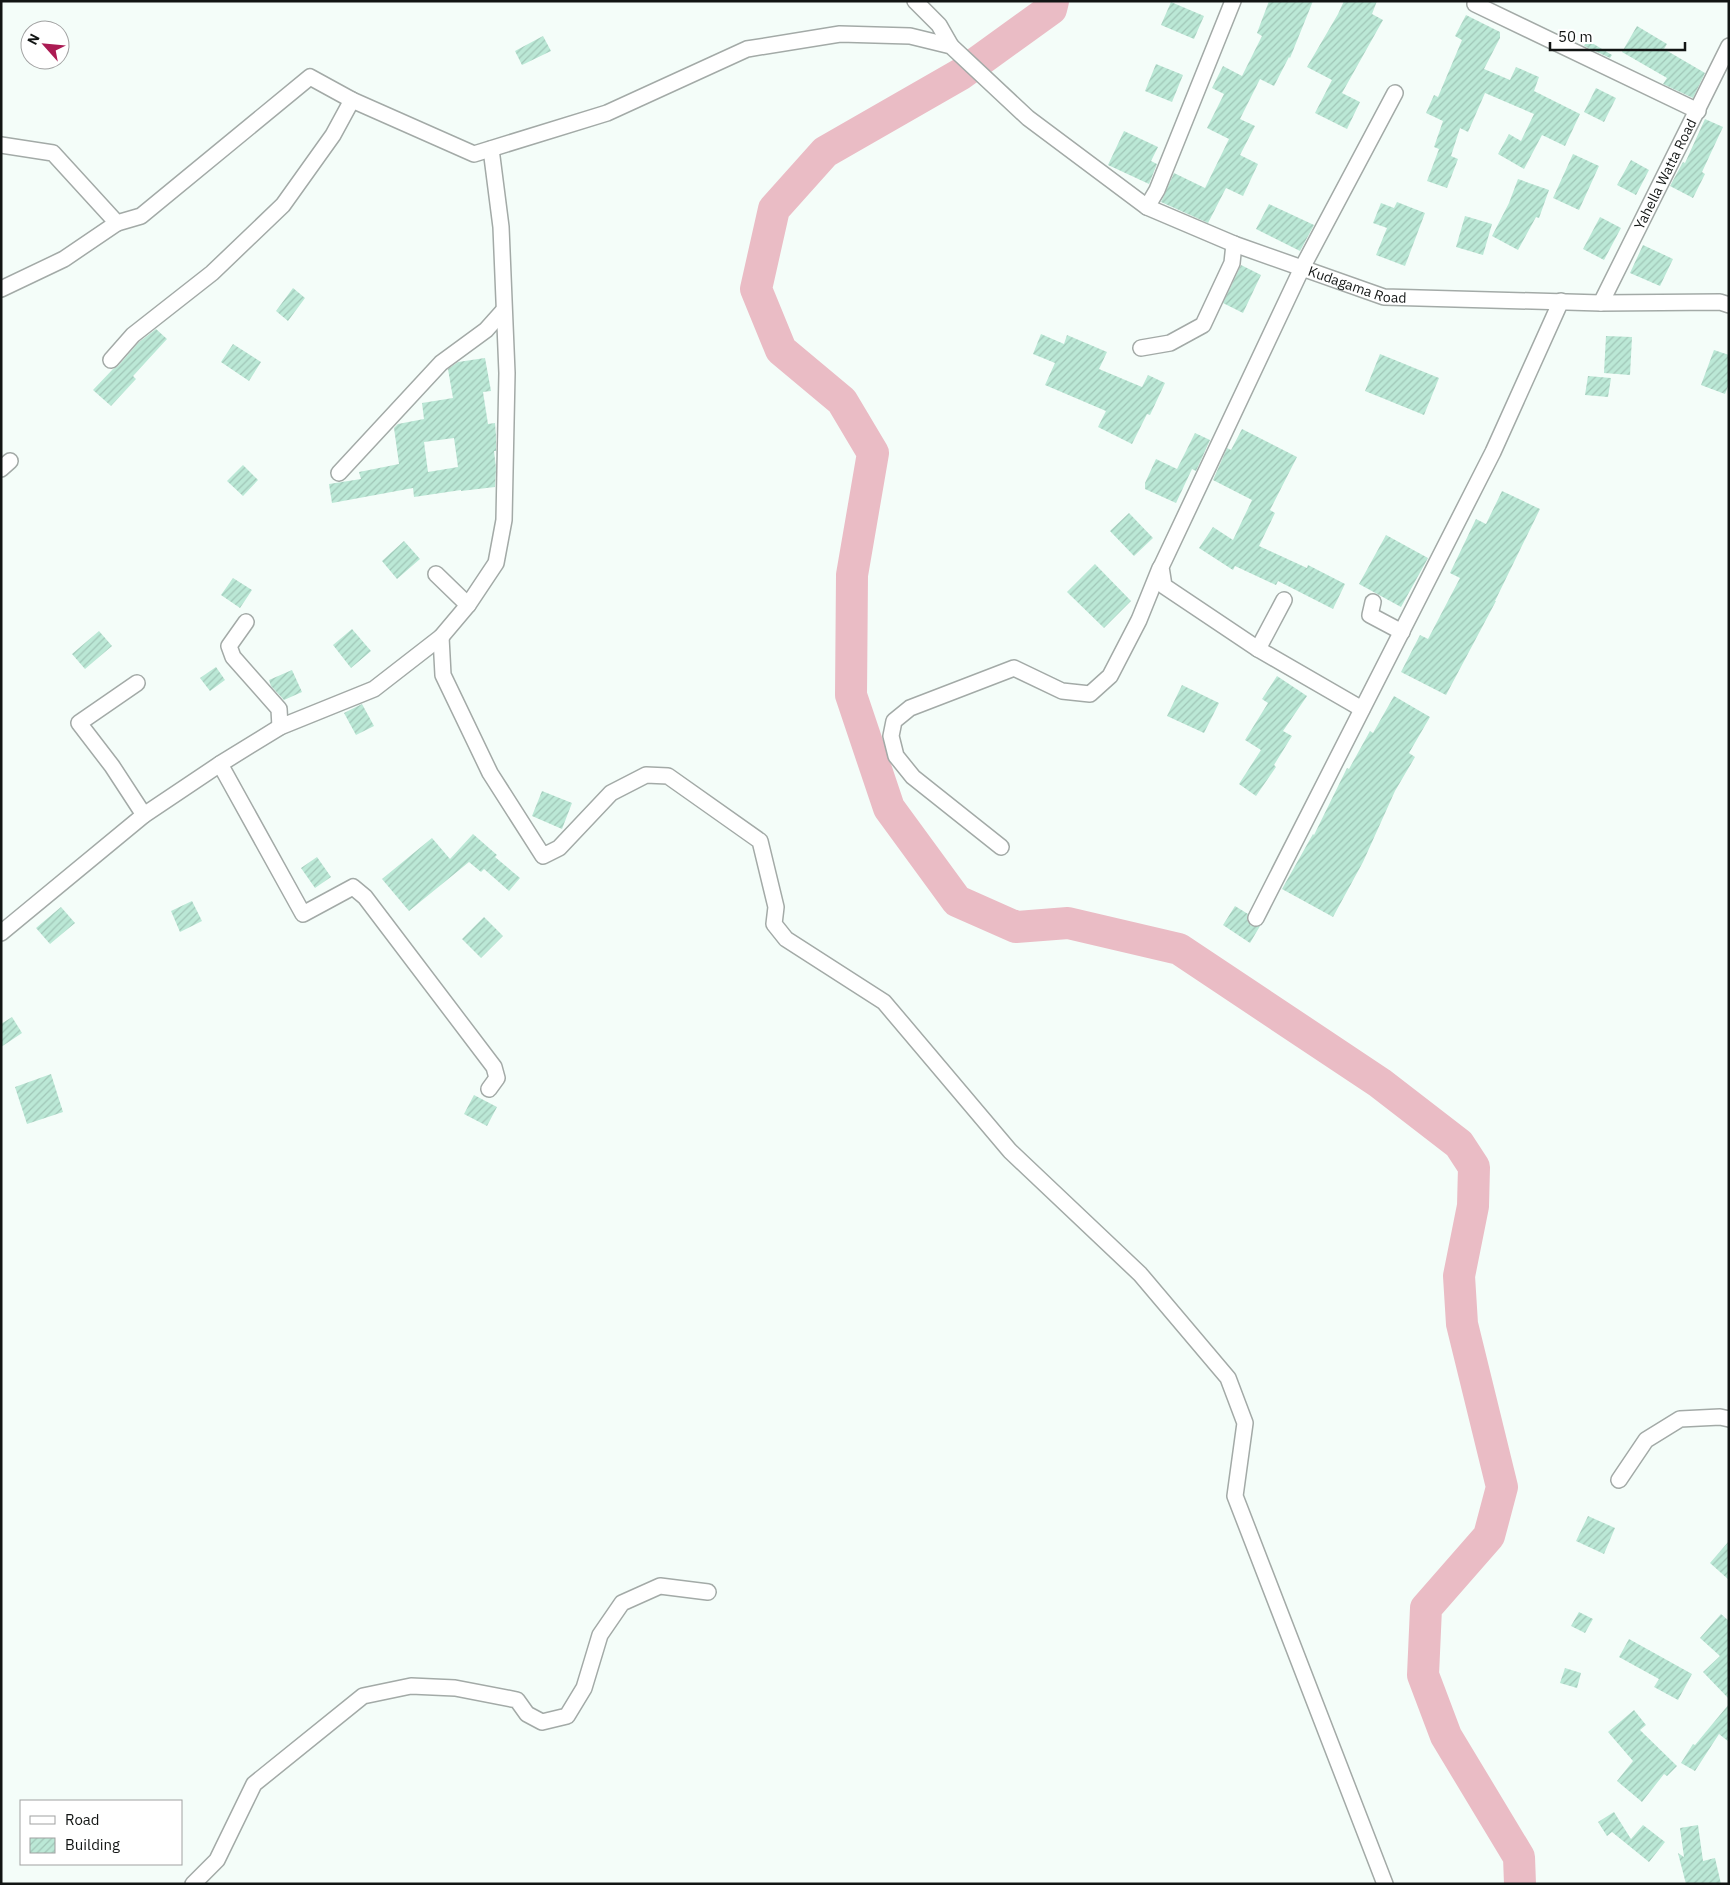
<svg xmlns="http://www.w3.org/2000/svg" width="1730" height="1885" viewBox="0 0 1730 1885" font-family="'IBM Plex Sans',sans-serif">
	<style>
		.lines { fill: none; stroke-linecap: round; stroke-linejoin: round }
		.river { stroke: #eabcc5; stroke-width: 32 }
		.building { fill: url(#building-hatch); fill-rule: evenodd }
		.minor-casing { stroke: #a3aaa7; stroke-width: 18 }
		.minor { stroke: #fff; stroke-width: 15 }
		.labels { text-anchor: middle; dominant-baseline: central; stroke-width: 4; stroke-linejoin: round; paint-order: stroke }
		.street-label { font-size: 14px; fill: #121514; stroke: #fff }
	</style>
	<defs>
		<pattern id="building-hatch" width="6" height="6" patternUnits="userSpaceOnUse" patternTransform="scale(1.25)"><rect width="6" height="6" fill="#bbe8d6"/><path d="M-1 1l2-2M0 6l6-6M5 7l2-2" fill="none" stroke="#a0c6b7"/></pattern>
	</defs>
	<rect width="100%" height="100%" fill="#f4fdf9"/>
	<g class="lines">
		<path class="river" d="M1053,1L1051,9L961,74L825,152L774,209L756,289L781,350L842,401L873,453L852,575L851,695L889,808L957,901L1016,927L1068,923L1179,949L1380,1083L1459,1144L1474,1167L1473,1206L1459,1276L1462,1324L1502,1487L1489,1536L1426,1608L1423,1675L1446,1736L1519,1857L1520,1884"/>
	</g>
	<path class="building" d="M1269,1H1313L1290,58L1289,57L1274,86L1260,79L1240,119L1255,126L1240,155L1258,164L1243,196L1226,188L1208,223L1161,202L1174,173L1205,188L1229,139L1207,128L1224,94L1212,88L1223,66L1242,76L1262,36L1257,33Z
		M1344,1H1377L1372,14L1383,20L1342,93L1360,102L1347,129L1315,113L1332,80L1307,67L1338,14Z
		M1171,2L1204,16L1194,39L1161,25Z
		M1466,15L1500,32V38L1484,69L1510,80L1516,67L1539,77L1534,91L1580,114L1565,146L1542,135L1524,169L1498,154L1509,134L1521,141L1534,114L1485,93L1468,132L1460,128L1451,156L1458,159L1447,188L1427,181L1439,149L1434,147L1443,121L1426,113L1434,95L1438,97L1462,40L1455,36Z
		M1637,26L1667,44L1664,49L1705,73L1693,98L1663,84L1667,78L1622,52Z
		M543,36L551,51L522,65L515,51Z
		M1587,40L1612,55L1610,58L1584,46Z
		M1156,64L1183,75L1172,102L1145,91Z
		M1596,88L1616,98L1604,122L1584,112Z
		M1705,119L1723,127L1702,172L1705,174L1693,198L1670,186L1683,162L1685,163Z
		M1124,131L1158,147L1151,161L1157,164L1149,184L1108,165Z
		M1573,154L1599,166L1579,210L1553,198Z
		M1631,160L1649,170L1636,195L1617,185Z
		M1518,179L1549,190L1539,218L1536,217L1518,250L1492,236L1509,203Z
		M1397,202L1425,213L1405,266L1376,255L1387,228L1373,223L1381,203L1394,208Z
		M1269,204L1314,225L1300,251L1256,229Z
		M1465,216L1492,224L1483,255L1456,247Z
		M1600,217L1621,228L1604,260L1583,249Z
		M1643,245L1673,259L1660,286L1630,273Z
		M1241,265L1261,275L1243,313L1223,303Z
		M293,288L305,298L288,321L276,311Z
		M156,329L167,339L133,376L136,379L111,406L93,390L113,369L118,366L139,342Z
		M1041,334L1064,344L1067,335L1107,352L1099,369L1142,387L1148,375L1165,383L1150,415L1147,414L1132,444L1098,427L1106,411L1045,385L1055,363L1033,354Z
		M1606,336L1632,337L1630,375L1604,373Z
		M233,344L261,362L249,381L221,362Z
		M1714,350L1729,355V384L1725,394L1701,385Z
		M1380,354L1439,378L1424,415L1365,391Z
		M485,358L491,391L483,392L488,424L495,423L496,436V451H494L496,468L495,487L461,491V490L414,497L413,488L332,503L329,484L361,479L359,472L399,464L394,428L398,424L424,419L422,403L453,398L448,369L458,362ZM454,438L458,467L428,472L424,442Z
		M1588,376L1611,378L1608,397L1585,395Z
		M1242,429L1297,457L1270,510L1275,513L1259,546L1307,568L1308,565L1345,584L1333,609L1278,581L1276,585L1235,566L1233,570L1199,548L1213,527L1233,540L1252,500L1213,480L1227,448L1231,450Z
		M1195,433L1210,440L1196,471L1192,469L1176,503L1145,489V483L1156,459L1177,469Z
		M243,465L258,480L243,496L227,481Z
		M1502,491L1540,509L1495,601H1496L1446,695L1401,672L1420,635L1428,639L1460,578L1450,573L1476,519L1486,524Z
		M1129,513L1153,538L1134,556L1110,531Z
		M1386,535L1428,558L1401,607L1359,584Z
		M404,541L420,559L397,579L382,561Z
		M1095,564L1131,601L1104,628L1067,592Z
		M233,578L252,590L240,608L221,595Z
		M352,629L371,651L351,668L333,645Z
		M99,631L112,646L85,669L72,654Z
		M216,667L225,680L210,691L200,678Z
		M292,670L302,692L284,700L271,686L269,680Z
		M1277,676L1307,696L1283,731L1292,736L1274,765L1276,767L1256,796L1239,784L1261,750L1245,740L1268,703L1262,699Z
		M1182,685L1219,703L1204,733L1167,716Z
		M1394,696L1430,717L1409,753L1415,757L1395,791L1363,862L1333,917L1282,889L1313,834L1314,835L1347,768L1349,769L1370,731L1373,733Z
		M362,704L374,726L356,735L344,713Z
		M542,791L572,803L562,829L532,816Z
		M473,834L497,855L495,857L520,878L509,891L484,869L481,872L469,862L409,911L382,879L432,838L450,859Z
		M317,857L331,877L315,888L301,868Z
		M192,901L202,921L180,932L171,911Z
		M1235,906L1248,914L1247,919L1251,926H1260L1250,943L1223,925Z
		M61,907L75,923L50,944L36,928Z
		M484,917L503,936L481,958L462,939Z
		M12,1017L22,1033L1,1047V1024Z
		M51,1074L63,1112L27,1124L15,1087Z
		M474,1095L497,1107L487,1126L464,1114Z
		M1588,1516L1615,1528L1604,1554L1576,1541Z
		M1729,1541V1580L1710,1563Z
		M1579,1612L1593,1619L1585,1633L1571,1626Z
		M1721,1614L1729,1621V1699L1703,1672L1720,1656L1700,1638Z
		M1629,1639L1692,1674L1678,1700L1654,1687L1659,1679L1619,1657Z
		M1565,1668L1581,1673L1577,1688L1560,1683Z
		M1729,1704V1742L1719,1734L1695,1771L1681,1763L1693,1744L1695,1745Z
		M1634,1710L1646,1725L1640,1730L1677,1766L1667,1776L1664,1774L1642,1802L1617,1781L1633,1761L1608,1732Z
		M1614,1812L1631,1839L1643,1825L1665,1842L1649,1862L1612,1832L1607,1836L1598,1822Z
		M1698,1825L1703,1861L1715,1858L1721,1884H1686L1678,1853L1684,1857L1680,1828Z"/>
	<g class="lines">
		<g class="minor-casing">
			<g id="minor">
				<path d="M915,1L939,25L951,46"/>
				<path d="M1475,4L1698,111"/>
				<path id="s1" d="M1,145L53,153L117,223L141,216L310,77L352,100L474,154L607,113L747,49L840,34L910,36L951,46L1028,118L1147,207L1234,244L1384,297L1601,303L1720,302L1729,305"/>
				<path d="M1147,207L1157,190L1233,1"/>
				<path d="M1,289L64,259L117,223"/>
				<path id="s2" d="M1601,303L1729,46"/>
				<path d="M1141,348L1170,343L1203,325L1232,263L1234,244"/>
				<path d="M111,360L133,335L212,273L283,205L333,135L352,100"/>
				<path d="M1,469L10,461"/>
				<path d="M339,473L441,363L486,330L503,311"/>
				<path d="M436,574L468,605"/>
				<path d="M1373,602L1370,615L1402,632"/>
				<path d="M246,622L229,646L233,657L279,709L280,727"/>
				<path d="M441,637L443,675L490,773L543,856L559,848L611,793L646,775L668,776L760,841L776,907L774,924L786,939L884,1002L1010,1151L1140,1274L1228,1378L1245,1423L1235,1496L1385,1884"/>
				<path d="M1258,649L1284,600"/>
				<path d="M137,683L79,723L112,766L144,815"/>
				<path d="M1362,709L1258,649L1164,586L1161,567L1302,268L1395,93"/>
				<path d="M220,764L303,914L353,887L365,897L494,1067L497,1078L489,1089"/>
				<path d="M1001,847L913,777L896,756L891,736L894,721L910,708L1014,668L1062,691L1090,694L1110,676L1139,620L1160,568"/>
				<path d="M1256,918L1493,452L1561,301"/>
				<path d="M1,933L144,815L220,764L280,727L374,689L441,637L468,605L496,563L504,520L507,373L501,227L491,149"/>
				<path d="M1619,1480L1646,1440L1680,1419L1720,1417L1729,1419"/>
				<path d="M193,1884L217,1860L254,1784L363,1696L411,1686L455,1688L517,1700L527,1714L542,1722L567,1716L584,1688L600,1635L622,1603L660,1586L708,1592"/>
			</g>
		</g>
		<use href="#minor" class="minor"/>
	</g>
	<g class="labels">
		<g class="street-label">
			<text stroke="none"><textPath href="#s2" startOffset="144">Yahella Watta Road</textPath></text>
			<text stroke="none"><textPath href="#s1" startOffset="1551">Kudagama Road</textPath></text>
		</g>
	</g>
	<rect width="1730" height="1885" fill="none" stroke="#121514" stroke-width="5"/>
	<rect x="20" y="1800" width="162" height="65" fill="#ffffff" stroke="#a0a1a1"/>
	<rect x="30" y="1816" width="25" height="8" fill="#ffffff" stroke="#a0a1a1"/>
	<text x="65" y="1825" font-size="15" fill="#121514">Road</text>
	<rect x="30" y="1838" width="25" height="15" fill="url(#building-hatch)" stroke="#a0a1a1"/>
	<text x="65" y="1850" font-size="15" fill="#121514">Building</text>
	<g transform="translate(45 45) rotate(297)"><circle r="24" fill="#ffffff" stroke="#a0a1a1"/>
	<path d="M0-4L9 19L0 12L-9 19Z" fill="#ab1b53"/>
	<text y="-8" font-size="14" font-weight="bold" text-anchor="middle" fill="#121514">N</text>
	</g>
	<path d="M1550 42v8h135v-8" fill="none" stroke="#121514" stroke-width="2.5"/>
	<text x="1558" y="42" font-size="15" fill="#121514" stroke="#ffffff" stroke-width="4" paint-order="stroke">50 m</text>
</svg>
